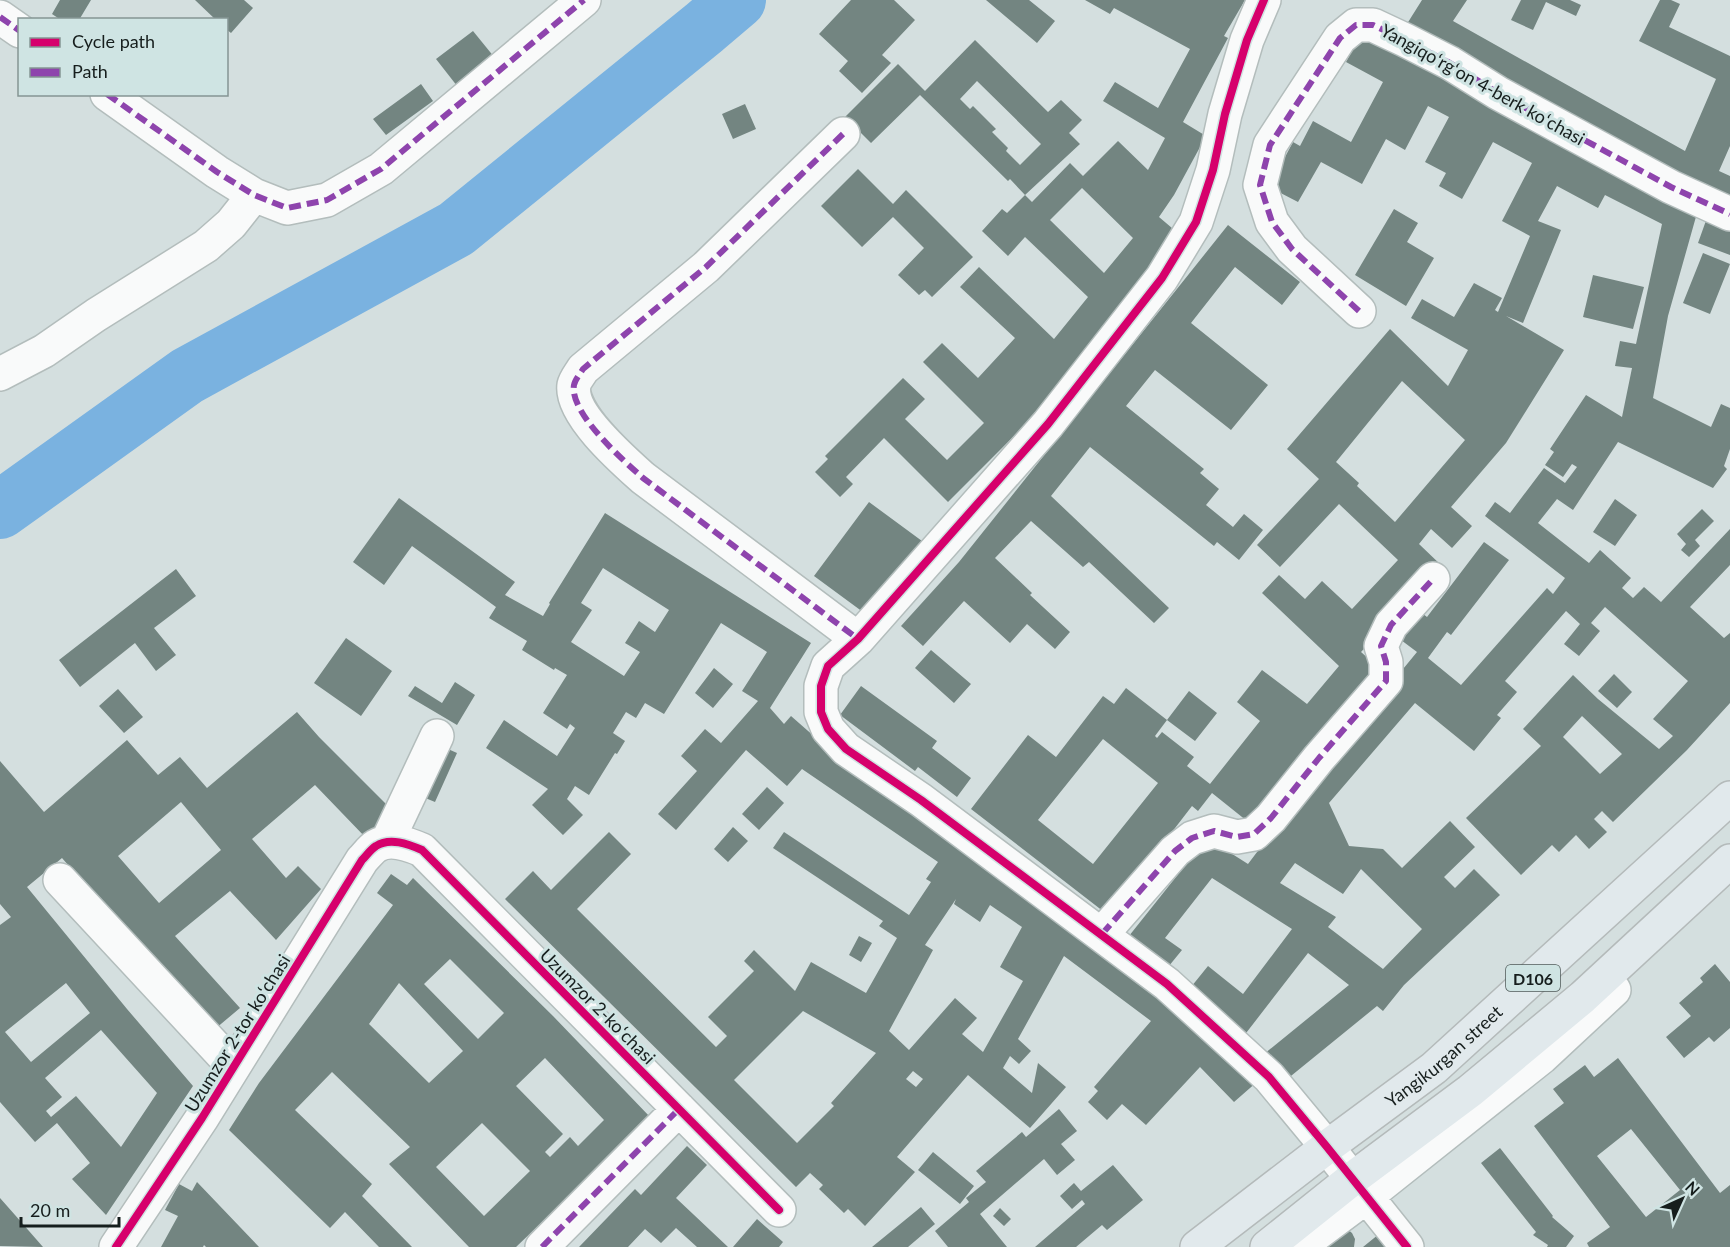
<svg xmlns="http://www.w3.org/2000/svg" width="1730" height="1247" viewBox="0 0 1730 1247" font-family="Lato,sans-serif">
	<style>
		.lines { fill: none; stroke-linecap: round; stroke-linejoin: round }
		.river { stroke: #7ab2e0; stroke-width: 58 }
		.building { fill: #738581; fill-rule: evenodd }
		.minor-casing { stroke: #b3bdbc; stroke-width: 36 }
		.major-casing { stroke: #b4baba; stroke-width: 36 }
		.minor { stroke: #f9fafa; stroke-width: 33 }
		.major { stroke: #e1e9ec; stroke-width: 33 }
		.quiet { stroke: #8e44ad; stroke-width: 6; stroke-dasharray: 12 6; stroke-linecap: butt }
		.cycleway-casing { stroke: #cfe4e3; stroke-width: 11 }
		.cycleway { stroke: #d6006c; stroke-width: 8 }
		.labels { text-anchor: middle; dominant-baseline: central; stroke-width: 6; stroke-linejoin: round; paint-order: stroke }
		.shield { fill: #cfe4e3; stroke: #4e5958; stroke-width: 1.5 }
		.shield-label { font-size: 16px; font-weight: bold; fill: #161e1d }
		.street-label { font-size: 18px; fill: #161e1d; stroke: #cfe4e3 }
	</style>
	<rect width="100%" height="100%" fill="#d4dfdf"/>
	<g class="lines">
		<path class="river" d="M0,510L187,376L456,229L704,28L737,0"/>
	</g>
	<path class="building" d="M60,0H91L79,20H61L52,14Z
		M195,0H244L253,8L231,33L226,29V20H216Z
		M851,0H894L915,20L882,55L891,63L862,93L839,71L848,61L819,34Z
		M986,0H1029L1055,21L1037,43Z
		M1085,0H1245L1224,36L1228,38L1183,122L1206,136L1174,195L1159,217L1179,234L1025,425L948,502L884,438L846,477L853,484L840,497L815,472L828,459L825,456L903,378L925,399L905,419L947,460L984,423L923,362L942,343L978,378L1015,338L960,287L979,267L1054,339L1088,297L1025,237L1008,256L982,231L1002,209L1007,213L1025,195L1032,202L1070,163L1083,176L1118,141L1148,170L1165,138L1103,101L1115,82L1158,108L1190,49L1114,8L1110,14ZM1082,188L1133,238L1104,273L1050,220Z
		M1422,0H1467L1453,21L1685,151L1716,79L1639,41L1660,0H1671L1680,4L1669,27L1730,56V146L1719,171L1730,176V202L1405,27Z
		M1521,0H1570L1581,5L1576,16L1546,2L1533,30L1511,20Z
		M473,31L499,63L461,91L436,59Z
		M1362,32L1699,206L1668,316L1653,398L1711,427L1721,404L1730,408V449L1724,466L1727,469L1713,488L1618,442L1573,510L1557,499L1538,523L1589,563L1600,550L1631,578L1622,588L1633,598L1644,587L1661,602L1730,529V565L1690,607L1724,638L1730,633V703L1687,750L1613,822L1602,811L1594,819L1607,832L1589,849L1576,835L1559,852L1552,845L1521,875L1466,818L1541,746L1523,729L1573,675L1598,699L1659,749L1673,736L1653,719L1688,681L1605,607L1591,623L1600,631L1579,656L1564,644L1580,624L1566,611L1505,681L1517,692L1497,715L1501,718L1474,751L1415,703L1329,803L1349,846L1383,849L1402,868L1450,821L1475,847L1444,877L1455,888L1474,869L1500,895L1404,985L1383,1011L1377,1006L1286,1080L1264,1054L1349,985L1308,953L1243,1037L1187,992L1208,966L1243,994L1292,929L1212,878L1165,938L1182,950L1164,972L1125,941L1207,838L1248,864L1307,786L1417,652L1397,637L1418,610L1427,617L1484,542L1509,560L1451,635L1447,632L1428,658L1461,685L1547,588L1553,594L1565,578L1485,516L1495,502L1510,513L1544,468L1565,483L1577,467L1572,464L1563,477L1545,465L1554,452L1550,449L1586,395L1622,417L1632,368L1615,366L1620,341L1636,344L1662,224L1605,195L1598,208L1557,186L1538,221L1561,230L1523,323L1506,316L1564,350L1506,443L1451,507L1472,526L1452,548L1431,529L1419,544L1442,566L1361,652L1381,670L1252,825L1212,793L1198,811L1192,806L1108,915L971,809L1028,735L1056,757L1103,696L1114,704L1126,688L1167,720L1189,691L1217,713L1195,741L1167,720L1155,736L1157,738L1162,732L1194,757L1187,766L1210,784L1260,721L1237,702L1262,670L1307,704L1339,666L1262,593L1279,575L1305,599L1322,581L1352,609L1398,560L1339,504L1280,567L1257,545L1319,479L1287,449L1390,329L1448,386L1468,350L1411,318L1422,299L1454,317L1474,283L1502,298L1495,310L1498,312L1530,236L1502,221L1532,163L1493,142L1462,199L1439,186L1446,173L1425,162L1449,117L1428,106L1405,150L1386,139L1362,184L1321,162L1298,202L1269,187L1293,142L1300,146L1313,121L1351,142L1383,82L1346,62ZM1402,381L1465,440L1395,522L1357,486L1359,483L1336,462ZM1582,716L1622,754L1600,774L1563,737ZM1103,739L1158,783L1093,864L1038,820ZM1295,863L1343,894L1361,869L1422,929L1383,969L1328,927L1336,917L1280,883Z
		M975,40L1048,112L1061,100L1082,120L1069,133L1080,144L1025,195L1010,179L1008,181L920,95L871,143L845,117L898,64L925,91ZM977,81L1041,144L1020,165L1006,151L1008,148L992,132L996,129L973,106L970,109L960,99Z
		M421,84L433,101L386,135L373,119Z
		M745,104L756,129L733,139L722,114Z
		M858,169L893,204L906,190L973,257L932,297L925,290L919,295L898,275L924,248L893,217L862,247L821,206Z
		M1394,209L1418,223L1407,242L1434,258L1406,306L1355,275Z
		M1708,215L1730,224V255L1698,243Z
		M1228,225L1300,282L1282,305L1235,267L1191,323L1268,385L1231,430L1155,370L1126,406L1204,469L1200,473L1219,489L1206,505L1233,527L1244,514L1263,530L1239,560L1217,542L1214,546L1090,447L1051,496L1169,608L1154,623L1089,562L1083,567L1031,521L995,558L1032,593L1030,595L1070,632L1055,649L1027,624L1010,643L964,601L923,646L901,626L959,562Z
		M1703,253L1730,264L1710,314L1683,303Z
		M1593,275L1644,287L1633,329L1583,317Z
		M399,498L515,582L505,595L543,616L550,604L549,603L605,513L811,643L770,708L784,724L791,716L824,745L1061,913L1258,1081L1234,1102L1200,1067L1146,1125L1122,1104L1107,1120L1088,1102L1098,1091L1094,1087L1151,1021L1064,956L1018,1039L1031,1051L1019,1064L1010,1056L1003,1068L1032,1093L1038,1063L1066,1087L1030,1128L968,1075L897,1157L915,1172L865,1226L848,1209L844,1213L819,1189L823,1185L810,1173L796,1187L505,899L533,871L551,890L609,832L631,854L577,909L716,1047L727,1036L708,1017L754,971L744,961L754,950L795,991L811,962L866,993L897,938L879,926L883,921L773,848L784,832L909,915L931,882L926,879L938,862L802,769L787,786L746,750L676,830L658,814L697,771L681,756L705,729L721,743L758,701L742,691L767,652L721,623L664,714L645,703L636,718L626,712L613,733L625,741L617,754L615,753L589,795L575,786L567,799L583,815L563,835L532,805L548,789L486,748L504,720L557,756L575,728L570,724L567,729L543,713L567,675L555,668L554,670L522,650L527,641L489,618L496,607L412,546L384,585L353,562ZM603,568L669,610L655,632L639,621L625,643L640,652L624,676L571,642L592,610L581,603ZM956,899L954,904L980,922L990,905L1022,927L1000,967L1023,981L983,1052L962,1034L977,1018L955,998L909,1050L889,1031L933,950L925,945ZM803,1011L876,1053L831,1103L834,1106L797,1143L734,1080ZM913,1071L923,1079L916,1087L906,1079Z
		M1615,499L1637,515L1615,546L1593,532Z
		M869,502L922,541L867,615L814,576Z
		M1702,509L1714,521L1695,540L1700,546L1689,557L1681,550L1686,544L1677,534Z
		M176,569L196,596L154,628L176,655L156,671L135,643L80,687L59,660Z
		M346,638L392,671L361,716L314,683Z
		M931,650L971,684L954,703L915,668Z
		M714,668L733,684L713,708L695,693Z
		M1614,674L1632,692L1617,708L1598,691Z
		M455,682L475,695L457,725L408,696L415,686L442,703Z
		M861,686L937,741L932,748L971,778L957,797L918,767L915,771L840,715Z
		M118,689L143,717L124,733L99,706Z
		M297,712L319,737L390,808L367,839L315,785L252,839L286,878L298,866L321,889L276,940L230,891L175,936L240,1008L215,1029L133,940L62,858L27,887L127,1009L193,1086L106,1215L72,1179L90,1163L57,1123L35,1142L0,1102V925L11,917L0,904V761L44,812L127,740L158,775L180,757L207,788ZM181,802L221,850L159,903L118,856ZM66,983L90,1013L31,1062L5,1032ZM101,1030L157,1093L121,1147L76,1096L51,1117L46,1111L62,1097L45,1078Z
		M439,745L457,753L435,802L418,795Z
		M767,787L784,803L759,830L742,814Z
		M733,827L748,841L728,862L714,849Z
		M391,874L407,885L413,878L553,1016L651,1118L516,1247H469L389,1164L410,1147L332,1072L295,1110L372,1184L362,1196L412,1247H379L345,1212L330,1228L229,1130L259,1083L393,905L377,893ZM450,959L504,1013L478,1039L424,984ZM399,983L463,1051L429,1083L369,1024ZM545,1058L604,1120L578,1146L570,1137L550,1157L545,1152L563,1134L516,1086ZM482,1123L530,1171L484,1216L436,1167Z
		M859,936L872,943L861,962L849,955Z
		M1715,964L1730,982V1028L1714,1042L1709,1037L1684,1058L1666,1037L1691,1016L1679,1003L1703,982L1700,978Z
		M1618,1058L1720,1193L1730,1185V1247H1589L1587,1243L1610,1227L1534,1126L1564,1103L1553,1089L1585,1065L1594,1077ZM1631,1129L1680,1190L1646,1217L1597,1156Z
		M1059,1109L1077,1131L1061,1144L1075,1160L1057,1175L1044,1159L980,1214L1007,1247H948L935,1231L969,1202L966,1198L986,1182L976,1171L1022,1132L1026,1137Z
		M687,1146L707,1165L676,1198L728,1247H697L676,1228L661,1243L645,1229L628,1247H579L635,1189L641,1195Z
		M1500,1148L1553,1216L1552,1217L1574,1236L1566,1247H1547L1548,1245L1533,1235L1536,1232L1481,1163Z
		M933,1152L974,1186L960,1204L918,1170Z
		M1113,1165L1143,1200L1107,1230L1102,1225L1076,1247H1035L1085,1204L1082,1200L1072,1209L1060,1196L1074,1183L1081,1191Z
		M197,1182L259,1247H206L204,1245L203,1247H161L178,1216L165,1210L179,1184L192,1191Z
		M0,1198L15,1215L43,1247L0,1246Z
		M921,1207L935,1224L908,1247H872Z
		M1000,1208L1011,1219L1004,1226L993,1216Z
		M757,1219L783,1242L779,1247H733Z
		M1346,1228L1352,1233L1355,1239L1354,1247H1329L1327,1244Z
		M1384,1230L1397,1247H1363Z"/>
	<g class="lines">
		<g class="minor-casing">
			<path id="minor" d="M1264,0L1247,40L1225,114L1213,170L1196,222L1162,278L1048,424L858,639L828,666L821,686V712L828,729L846,749L921,800L1167,984L1269,1077L1327,1147L1407,1247
				M0,17L20,31
				M107,94L217,172L254,195L287,208L327,200L381,169L584,0
				M843,134L706,267L583,369C580,374 575,380 574,385C569,413 624,461 643,478L858,639
				M1359,311L1292,249L1272,222L1260,185L1270,145L1340,38L1356,25H1373L1405,40L1450,63L1498,93L1671,187L1730,214
				M0,374L44,351L96,315L206,246L231,224L254,195
				M387,842L437,736
				M60,880L233,1066
				M1102,934L1175,851L1192,838L1214,831L1237,837L1254,834L1271,818L1319,758L1386,681V662L1381,646L1391,625L1433,579
				M116,1247L202,1118L362,860C366,856 371,849 376,846C390,837 408,844 422,850L779,1210
				M542,1247L679,1109
				M1299,1247L1366,1197L1542,1057L1614,990"/>
		</g>
		<g class="major-casing">
			<g id="major">
				<path id="s1" d="M1197,1247L1327,1147L1434,1068L1730,798"/>
				<path d="M1267,1247L1352,1179L1470,1091L1583,997L1730,861"/>
			</g>
		</g>
		<use href="#minor" class="minor"/>
		<use href="#major" class="major"/>
		<path class="quiet" d="M0,17L20,31
			M107,94L217,172L254,195L287,208L327,200L381,169L584,0
			M843,134L706,267L583,369C580,374 575,380 574,385C569,413 624,461 643,478L858,639
			M1359,311L1292,249L1272,222L1260,185L1270,145L1340,38L1356,25H1373L1405,40L1450,63L1498,93L1671,187L1730,214
			M1102,934L1175,851L1192,838L1214,831L1237,837L1254,834L1271,818L1319,758L1386,681V662L1381,646L1391,625L1433,579
			M542,1247L679,1109"/>
		<g class="cycleway-casing">
			<path id="cycleway" d="M1264,0L1247,40L1225,114L1213,170L1196,222L1162,278L1048,424L858,639L828,666L821,686V712L828,729L846,749L921,800L1167,984L1269,1077L1327,1147L1407,1247
				M116,1247L202,1118L362,860C366,856 371,849 376,846C390,837 408,844 422,850L779,1210"/>
		</g>
		<use href="#cycleway" class="cycleway"/>
	</g>
	<g class="labels">
		<rect class="shield" x="1506" y="965" width="54" height="26" rx="4.5"/>
		<g class="shield-label">
			<text x="1533" y="978">D106</text>
		</g>
		<g class="street-label">
			<text transform="translate(1483 84) rotate(29)">Yangiqoʻrgʻon 4-berk koʻchasi</text>
			<text transform="translate(598 1006) rotate(45)">Uzumzor 2-koʻchasi</text>
			<text transform="translate(237 1033) rotate(-58)">Uzumzor 2-tor koʻchasi</text>
			<text stroke="none"><textPath href="#s1" startOffset="312">Yangikurgan street</textPath></text>
		</g>
	</g>
	<rect x="18" y="18" width="210" height="78" fill="#cfe4e3" stroke="#859594" stroke-width="1.5"/>
	<rect x="30" y="38" width="30" height="9" fill="#d6006c" stroke="#859594" stroke-width="1.5"/>
	<text x="72" y="48" font-size="18" fill="#161e1d">Cycle path</text>
	<rect x="30" y="68" width="30" height="9" fill="#8e44ad" stroke="#859594" stroke-width="1.5"/>
	<text x="72" y="78" font-size="18" fill="#161e1d">Path</text>
	<g transform="translate(1682 1199) rotate(45)" stroke="#cfe4e3" stroke-width="4.5" paint-order="stroke">
	<path d="M0-4.5L10 22L0 15L-10 22Z" fill="#161e1d"/>
	<text y="-9" font-size="16" font-weight="bold" text-anchor="middle" fill="#161e1d">N</text>
	</g>
	<path d="M21 1217v9h98v-9" fill="none" stroke="#161e1d" stroke-width="3"/>
	<text x="30" y="1217" font-size="18" fill="#161e1d" stroke="#cfe4e3" stroke-width="4.5" paint-order="stroke">20 m</text>
</svg>
